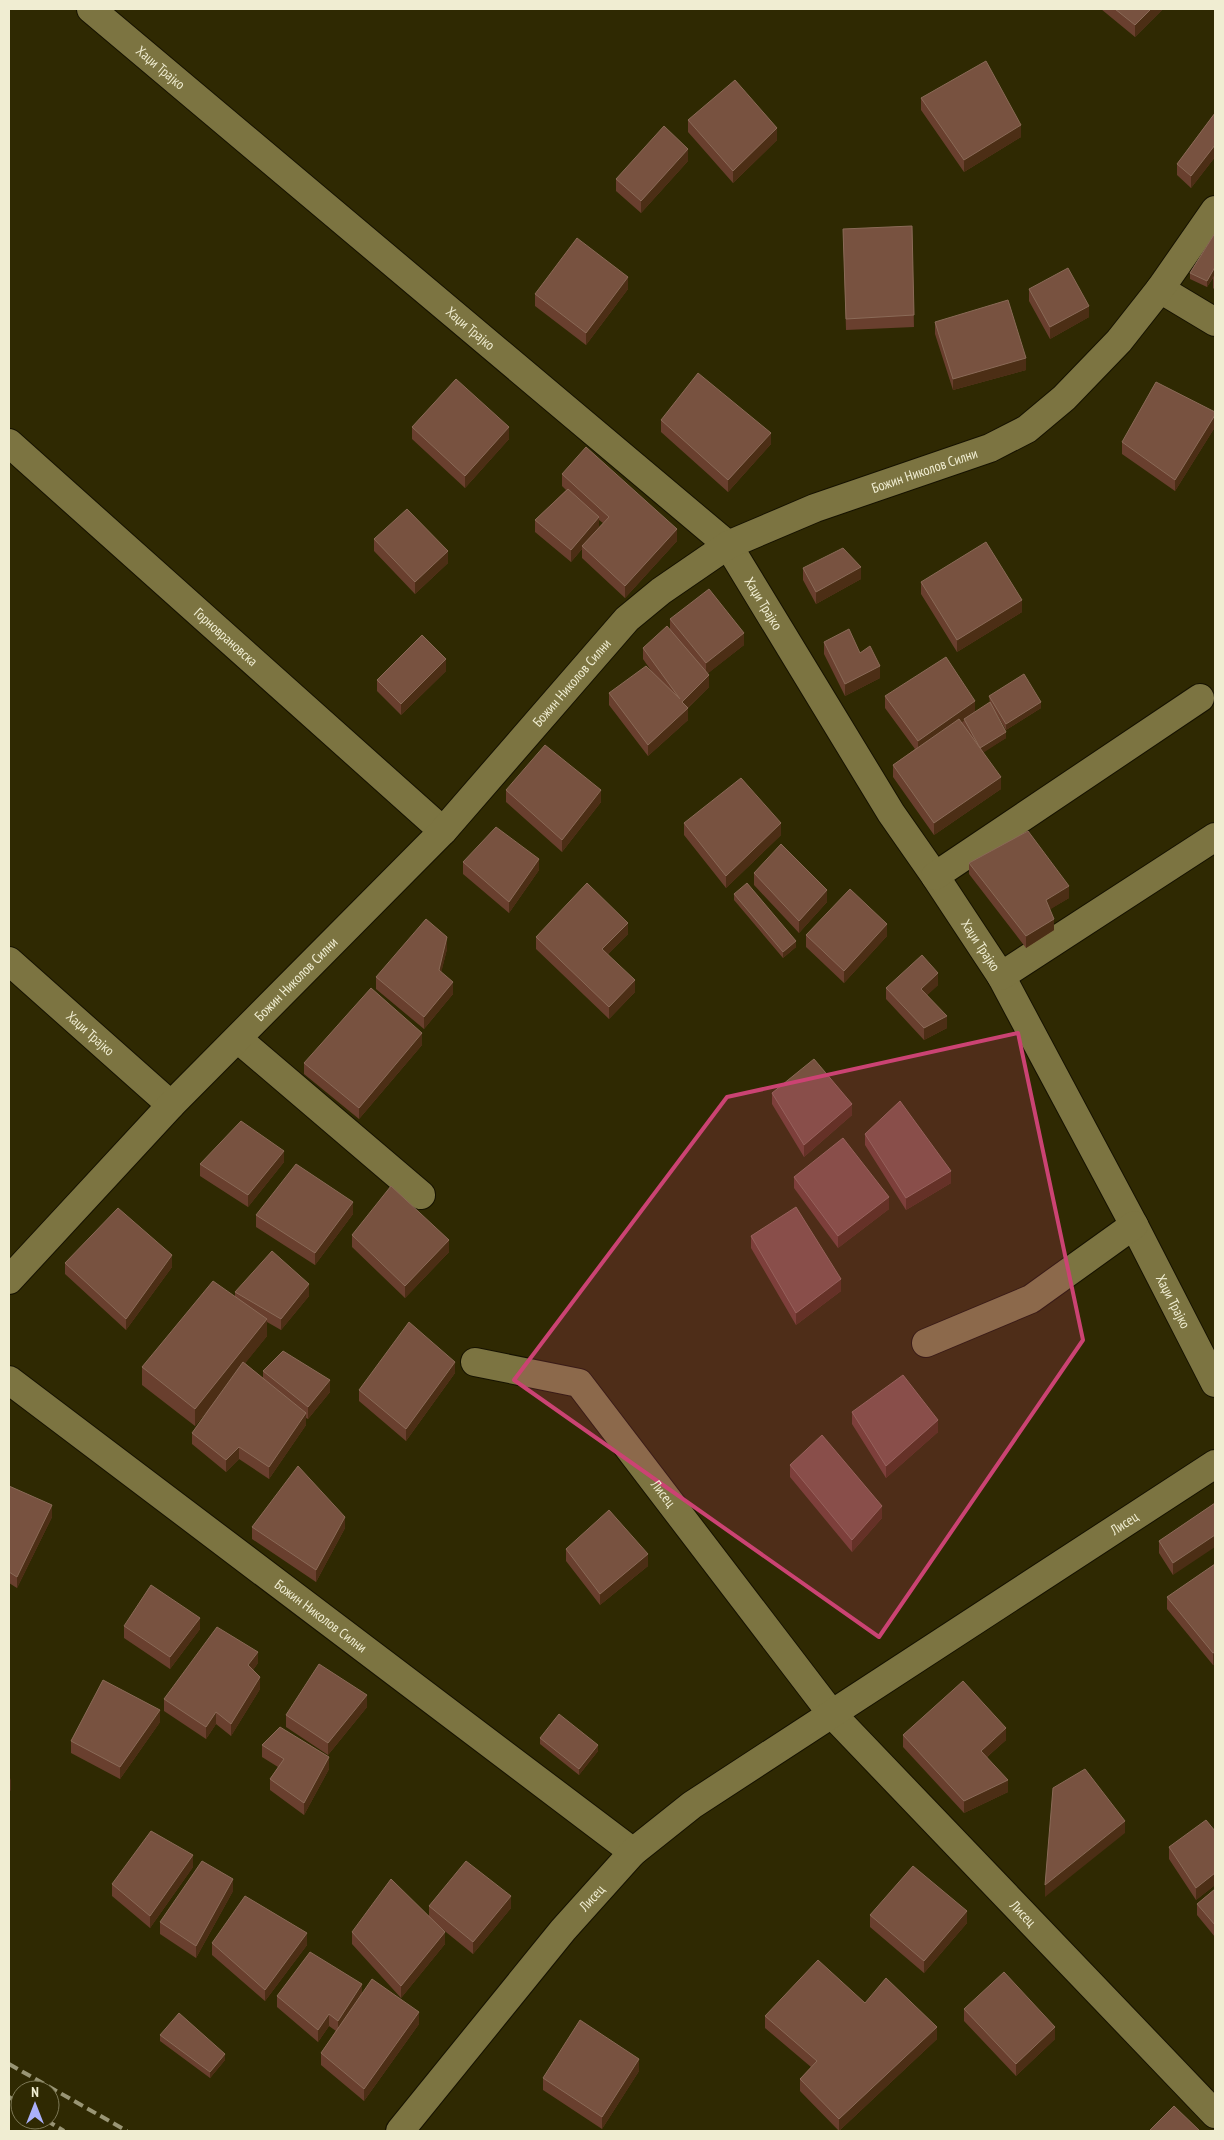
<svg xmlns="http://www.w3.org/2000/svg" width="1224" height="2140" viewBox="0 0 1224 2140" font-family="'PT Sans Narrow',sans-serif">
	<style>
		.lines { fill: none; stroke-linecap: round; stroke-linejoin: round }
		.minor-casing { stroke: #161200; stroke-width: 30 }
		.minor { stroke: #7c7441; stroke-width: 28 }
		.rail { stroke: #999575; stroke-width: 4; stroke-dasharray: 10 5; stroke-linecap: butt }
		.wall { fill: #693f2e; fill-rule: evenodd }
		.shaded-wall { fill: #4c2e15 }
		.building { fill: #785240; stroke: #8a6a57 }
		.marked { fill: #cb4373; fill-opacity: 0.2; stroke: #cb4373; stroke-width: 4; stroke-linejoin: round }
		.labels { text-anchor: middle; dominant-baseline: central; stroke-width: 5; stroke-linejoin: round; paint-order: stroke }
		.street-label { font-size: 14px; fill: #f0edd2; stroke: #2f2902 }
	</style>
	<rect width="100%" height="100%" fill="#2f2902"/>
	<g class="lines">
		<g class="minor-casing">
			<g id="minor">
				<path id="s1" d="M91,9L728,545L891,813L935,876L1001,976L1134,1225L1215,1383"/>
				<path d="M1160,289L1215,322"/>
				<path id="s2" d="M9,443L443,831"/>
				<path d="M935,876L1200,698"/>
				<path id="s3" d="M9,961L171,1105"/>
				<path d="M1001,976L1215,837"/>
				<path d="M238,1039L421,1195"/>
				<path id="s4" d="M9,1280L171,1105L443,831L627,619L661,591L728,545L815,508L990,448L1027,429L1064,398L1119,341L1160,289L1215,210"/>
				<path d="M926,1343L1031,1299L1134,1225"/>
				<path id="s5" d="M475,1362L579,1383L831,1713L1215,2114"/>
				<path id="s6" d="M9,1380L633,1852"/>
				<path id="s7" d="M400,2131L563,1930L633,1852L692,1805L1215,1464"/>
			</g>
		</g>
		<use href="#minor" class="minor"/>
		<path class="rail" d="M9,2064L127,2131
			M9,2097L20,2104
			M46,2120L64,2131"/>
	</g>
	<path class="wall" d="M1101,9H1163L1135,37Z
		M921,98L1021,137L964,172L921,110Z
		M1215,113V157L1191,188L1177,175V164Z
		M688,120L777,140L733,183L688,132Z
		M688,161L641,213L616,191V179Z
		M912,226L914,327L846,330L843,229Z
		M1215,233V290L1213,288V278L1207,287L1190,279V273Z
		M628,289L586,345L535,306V294Z
		M1029,289L1089,317L1050,339L1029,301Z
		M935,322L1026,370L953,390L935,334Z
		M1215,412V427L1175,491L1122,454V442Z
		M661,420L771,444L728,492L661,432Z
		M412,427L509,439L465,488L412,439Z
		M562,474L677,541L625,598L582,558V549L571,562L535,532V520L566,490L562,486ZM599,520L603,523L599,527Z
		M374,539L448,563L415,594L374,551Z
		M803,568L861,579L816,604L803,580Z
		M921,582L1022,612L957,652L921,594Z
		M670,619L744,645L708,673L709,687L688,708V720L648,756L609,705V693L652,672L643,659V648L670,630Z
		M824,642L860,653L880,678L845,696L824,654Z
		M446,671L401,715L377,691V680Z
		M885,696L975,712L990,703L989,696L1041,708L1006,730L993,708L1006,738L983,752L1001,789L934,835L893,777V765L915,749L885,708Z
		M506,790L601,802L562,852L506,802Z
		M684,823L781,835L726,888L684,835Z
		M463,862L539,870L509,913L463,874Z
		M969,863L1069,898L1050,909L1054,930L1026,948L969,874Z
		M754,873L827,902L799,933L754,885Z
		M734,894L796,947L783,958L734,900Z
		M628,934L608,954L635,992L609,1019L536,949V937Z
		M806,935L887,936L844,983L806,947Z
		M447,949L441,972L453,994L424,1029L376,989V977Z
		M938,985L927,995L947,1028L924,1040L886,999V988Z
		M422,1045L359,1119L304,1074V1063Z
		M1215,1082V1097L1214,1095V1083Z
		M772,1093L852,1115L804,1157L772,1104Z
		M865,1134L951,1183L906,1210L865,1145Z
		M284,1162L248,1207L200,1176V1164Z
		M794,1177L889,1209L838,1248L794,1188Z
		M353,1214L315,1265L256,1227V1215Z
		M352,1235L449,1252L405,1298L352,1247Z
		M751,1236L841,1291L796,1325L751,1248Z
		M65,1263L172,1267L126,1330L65,1274Z
		M235,1292L309,1296L281,1330L267,1322V1336L245,1363L263,1378V1371L330,1392L308,1419L306,1418V1425L269,1479L239,1459L226,1472L192,1444V1433L208,1410L195,1426L142,1385V1367L235,1296Z
		M455,1373L406,1441L359,1401V1390Z
		M852,1412L938,1432L886,1478L852,1424Z
		M790,1465L882,1518L852,1552L790,1477Z
		M9,1486L52,1517L17,1588L9,1583Z
		M1215,1503L1173,1575L1159,1553V1541Z
		M252,1527L345,1528L316,1582L252,1539Z
		M566,1549L648,1566L600,1605L566,1561Z
		M1215,1565V1664L1213,1665L1167,1609V1597Z
		M124,1626L200,1629L170,1669L124,1638Z
		M258,1663L253,1670L260,1689L231,1736L216,1724L206,1739L164,1711V1699Z
		M367,1707L328,1755L286,1727V1715Z
		M160,1722L120,1779L71,1753V1741Z
		M903,1735L1006,1740L987,1757L1008,1792L964,1813L903,1747Z
		M540,1738L598,1751L579,1775L540,1744Z
		M262,1745L329,1769L304,1815L270,1790V1779L278,1767L262,1757Z
		M1215,1831V1885L1196,1900L1169,1859V1847Z
		M193,1867L150,1928L112,1896V1884Z
		M1215,1889V1937L1197,1915V1904Z
		M233,1891L196,1958L160,1934V1922Z
		M429,1906L511,1908L473,1954L441,1928L445,1944L401,1998L352,1944V1932L429,1916Z
		M870,1915L967,1923L924,1973L870,1927Z
		M212,1943L307,1945L265,2001L212,1955Z
		M362,1995L419,2024L364,2101L321,2065V2053L336,2031L329,2026L318,2042L277,2007V1996Z
		M865,2003L937,2039L839,2131L800,2091V2079L811,2067L765,2028V2016Z
		M964,2009L1055,2039L1016,2076L964,2021Z
		M160,2035L225,2060L210,2078L160,2041Z
		M639,2071L602,2129L543,2090V2078Z"/>
	<path class="shaded-wall" d="M1151,9H1163L1135,37V25Z
		M1021,125V137L964,172V160Z
		M777,128V140L733,183V171Z
		M1215,145V157L1191,188V176Z
		M688,149V161L641,213V201Z
		M1215,267V274L1207,287V281Z
		M628,277V289L586,345V333Z
		M1089,306V317L1050,339V327Z
		M1026,358V370L953,390V379Z
		M1215,415V427L1175,491V480Z
		M509,427V439L465,488V476Z
		M771,433V444L728,492V480Z
		M599,517V528L582,546V549L571,562V550Z
		M677,529V541L625,598V586Z
		M448,551V563L415,594V582Z
		M861,567V579L816,604V592Z
		M1022,600V612L957,652V640Z
		M744,633V645L706,675V663Z
		M446,659V671L401,715V704Z
		M880,666V678L845,696V684Z
		M709,675V687L682,713V702Z
		M975,701V713L918,753V741Z
		M1041,702V708L1006,730V724Z
		M688,708V720L648,756V745Z
		M1006,732V738L980,755V748Z
		M1001,777V789L934,835V823Z
		M601,790V802L562,852V840Z
		M781,823V835L726,888V876Z
		M539,859V870L509,913V902Z
		M1069,886V898L1046,912V900Z
		M827,890V902L799,933V921Z
		M1054,919V930L1026,948V936Z
		M628,923V934L602,960V949Z
		M887,924V936L844,983V971Z
		M447,937V949L439,982V970Z
		M796,941V947L783,958V952Z
		M938,973V985L921,1001V989Z
		M635,980V992L609,1019V1007Z
		M453,982V994L424,1029V1017Z
		M947,1016V1028L924,1040V1028Z
		M422,1033V1045L359,1119V1108Z
		M852,1104V1115L804,1157V1145Z
		M284,1151V1162L248,1207V1195Z
		M951,1171V1183L906,1210V1198Z
		M889,1197V1209L838,1248V1236Z
		M353,1202V1214L315,1265V1253Z
		M449,1240V1252L405,1298V1286Z
		M172,1255V1267L126,1330V1319Z
		M841,1279V1291L796,1325V1313Z
		M309,1284V1296L281,1330V1319Z
		M267,1319V1336L195,1426V1409Z
		M455,1362V1373L406,1441V1429Z
		M330,1380V1392L308,1419V1407Z
		M306,1413V1425L269,1479V1467Z
		M938,1420V1432L886,1478V1466Z
		M239,1447V1459L226,1472V1460Z
		M52,1505V1517L17,1588V1577Z
		M882,1506V1518L852,1552V1540Z
		M345,1517V1528L316,1582V1570Z
		M1215,1535V1547L1173,1575V1563Z
		M648,1554V1566L600,1605V1594Z
		M200,1618V1629L170,1669V1657Z
		M258,1652V1663L248,1677V1665Z
		M1215,1652V1664L1213,1665V1653Z
		M260,1677V1689L231,1736V1724Z
		M367,1695V1707L328,1755V1743Z
		M160,1710V1722L120,1779V1767Z
		M216,1712V1724L206,1739V1727Z
		M1006,1728V1740L981,1762V1751Z
		M598,1745V1751L579,1775V1769Z
		M329,1757V1769L304,1815V1803Z
		M11,1778V1790L9,1793V1782Z
		M1008,1780V1792L964,1813V1801Z
		M1125,1821V1833L1045,1897V1885Z
		M193,1855V1867L150,1928V1916Z
		M1215,1873V1885L1196,1900V1888Z
		M233,1879V1891L196,1958V1946Z
		M511,1896V1908L473,1954V1942Z
		M967,1911V1923L924,1973V1961Z
		M445,1932V1944L401,1998V1986Z
		M307,1933V1945L265,2001V1990Z
		M362,1984V1996L338,2033V2021Z
		M419,2012V2024L364,2101V2089Z
		M329,2014V2026L318,2042V2030Z
		M937,2027V2039L839,2131V2119Z
		M1055,2027V2039L1016,2076V2064Z
		M225,2054V2060L210,2078V2072Z
		M639,2059V2071L602,2129V2117Z"/>
	<path class="building" d="M1115,9H1151L1135,25Z
		M986,61L1021,125L964,160L921,98Z
		M735,80L777,128L733,171L688,120Z
		M1215,113V145L1191,176L1177,164Z
		M664,126L688,149L641,201L616,179Z
		M912,226L914,315L846,319L843,229Z
		M1215,233V267L1207,281L1190,273Z
		M577,238L628,277L586,333L535,294Z
		M1068,268L1089,306L1050,327L1029,289Z
		M1008,300L1026,358L953,379L935,322Z
		M698,373L771,433L728,480L661,420Z
		M456,379L509,427L465,476L412,427Z
		M1156,382L1215,412V415L1175,480L1122,442Z
		M586,447L677,529L625,586L582,546L609,517L562,474Z
		M568,489L599,517L571,550L535,520Z
		M407,509L448,551L415,582L374,539Z
		M986,542L1022,600L957,640L921,582Z
		M843,548L861,567L816,592L803,568Z
		M709,589L744,633L706,663L670,619Z
		M667,626L709,675L682,702L688,708L648,745L609,693L646,666L680,699L643,648Z
		M849,629L860,653L870,646L880,666L845,684L824,642Z
		M422,635L446,659L401,704L377,680Z
		M946,657L975,701L918,741L885,696Z
		M1024,674L1041,702L1006,724L989,696Z
		M990,702L1006,732L980,748L964,719Z
		M959,719L1001,777L934,823L893,765Z
		M545,745L601,790L562,840L506,790Z
		M741,778L781,823L726,876L684,823Z
		M496,827L539,859L509,902L463,862Z
		M1028,831L1069,886L1046,900L1054,919L1026,936L969,863Z
		M781,844L827,890L799,921L754,873Z
		M587,883L628,923L602,949L635,980L609,1007L536,937Z
		M747,883L796,941L783,952L734,894Z
		M850,889L887,924L844,971L806,935Z
		M426,919L447,937L439,970L453,982L424,1017L376,977Z
		M922,955L938,973L921,989L947,1016L924,1028L886,988Z
		M371,988L422,1033L359,1108L304,1063Z
		M814,1059L852,1104L804,1145L772,1093Z
		M900,1101L951,1171L906,1198L865,1134Z
		M241,1121L284,1151L248,1195L200,1164Z
		M843,1138L889,1197L838,1236L794,1177Z
		M296,1164L353,1202L315,1253L256,1215Z
		M391,1186L449,1240L405,1286L352,1235Z
		M796,1207L841,1279L796,1313L751,1236Z
		M118,1208L172,1255L126,1319L65,1263Z
		M272,1251L309,1284L281,1319L235,1292Z
		M213,1281L267,1319L195,1409L142,1367Z
		M409,1322L455,1362L406,1429L359,1390Z
		M283,1351L330,1380L308,1407L263,1371Z
		M243,1362L306,1413L269,1467L239,1447L226,1460L192,1433Z
		M903,1375L938,1420L886,1466L852,1412Z
		M822,1435L882,1506L852,1540L790,1465Z
		M298,1466L345,1517L316,1570L252,1527Z
		M9,1486L52,1505L17,1577L9,1572Z
		M1215,1503V1535L1173,1563L1159,1541Z
		M609,1510L648,1554L600,1594L566,1549Z
		M1215,1564V1652L1213,1653L1167,1597Z
		M151,1585L200,1618L170,1657L124,1626Z
		M217,1627L258,1652L248,1665L260,1677L231,1724L216,1712L206,1727L164,1699Z
		M319,1664L367,1695L328,1743L286,1715Z
		M103,1680L160,1710L120,1767L71,1741Z
		M963,1681L1006,1728L981,1751L1008,1780L964,1801L903,1735Z
		M559,1714L598,1745L579,1769L540,1738Z
		M280,1727L329,1757L304,1803L270,1779L284,1759L262,1745Z
		M1085,1769L1125,1821L1045,1885L1053,1788Z
		M1206,1820L1215,1831V1873L1196,1888L1169,1847Z
		M151,1831L193,1855L150,1916L112,1884Z
		M202,1861L233,1879L196,1946L160,1922Z
		M466,1861L511,1896L473,1942L429,1906Z
		M913,1866L967,1911L924,1961L870,1915Z
		M391,1879L445,1932L401,1986L352,1932Z
		M1215,1889V1925L1197,1904Z
		M245,1896L307,1933L265,1990L212,1943Z
		M310,1952L362,1984L338,2021L329,2014L318,2030L277,1996Z
		M818,1960L865,2003L886,1978L937,2027L839,2119L800,2079L817,2061L765,2016Z
		M1004,1972L1055,2027L1016,2064L964,2009Z
		M372,1979L419,2012L364,2089L321,2053Z
		M179,2013L225,2054L210,2072L160,2035Z
		M580,2020L639,2059L602,2117L543,2078Z
		M1174,2106L1200,2131H1149Z"/>
	<path class="marked" d="M1018,1033L1083,1340L879,1637L514,1380L727,1097Z"/>
	<g class="labels">
		<g class="street-label">
			<text stroke="none"><textPath href="#s1" startOffset="91">Хаџи Трајко</textPath></text>
			<text stroke="none"><textPath href="#s1" startOffset="496">Хаџи Трајко</textPath></text>
			<text stroke="none"><textPath href="#s4" startOffset="1241">Божин Николов Силни</textPath></text>
			<text stroke="none"><textPath href="#s1" startOffset="901">Хаџи Трајко</textPath></text>
			<text stroke="none"><textPath href="#s2" startOffset="291">Горноврановска</textPath></text>
			<text stroke="none"><textPath href="#s4" startOffset="821">Божин Николов Силни</textPath></text>
			<text stroke="none"><textPath href="#s1" startOffset="1306">Хаџи Трајко</textPath></text>
			<text stroke="none"><textPath href="#s4" startOffset="416">Божин Николов Силни</textPath></text>
			<text stroke="none"><textPath href="#s3" startOffset="109">Хаџи Трајко</textPath></text>
			<text stroke="none"><textPath href="#s1" startOffset="1711">Хаџи Трајко</textPath></text>
			<text stroke="none"><textPath href="#s5" startOffset="245">Лисец</textPath></text>
			<text stroke="none"><textPath href="#s7" startOffset="955">Лисец</textPath></text>
			<text stroke="none"><textPath href="#s6" startOffset="391">Божин Николов Силни</textPath></text>
			<text stroke="none"><textPath href="#s7" startOffset="302">Лисец</textPath></text>
			<text stroke="none"><textPath href="#s5" startOffset="799">Лисец</textPath></text>
		</g>
	</g>
	<rect width="1224" height="2140" fill="none" stroke="#f0edd2" stroke-width="20"/>
	<g transform="translate(35 2105)"><circle r="24" fill="#2f2902" stroke="#7c7755"/>
	<path d="M0-4L9 19L0 12L-9 19Z" fill="#aab0fb"/>
	<text y="-8" font-size="14" font-weight="bold" text-anchor="middle" fill="#f0edd2">N</text>
	</g>
</svg>
